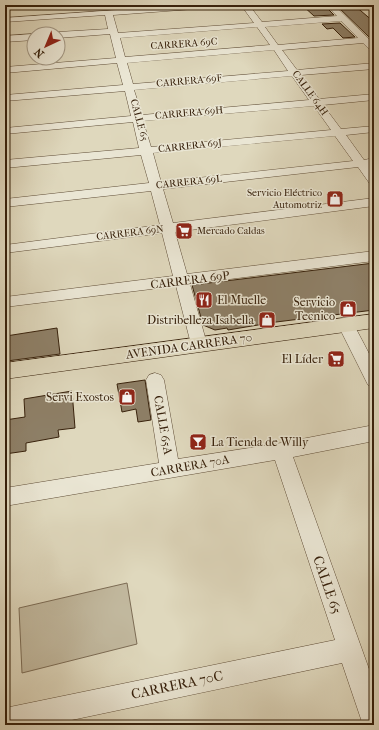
<svg xmlns="http://www.w3.org/2000/svg" width="379" height="730" viewBox="0 0 379 730" font-family="'IM FELL French Canon',serif">
	<style>
		.green { fill: #c2b99f; stroke: #7c6c55 }
		.building { fill: #8e8068; stroke: #36200b }
		.lines { fill: none; stroke-linecap: round; stroke-linejoin: round }
		.minor-casing { stroke: #604e38; stroke-width: 1 }
		.major-casing { stroke: #36200b; stroke-width: 1 }
		.minor { fill: #eae6d4; fill-rule: evenodd }
		.major { fill: #dfd8bd; fill-rule: evenodd }
		.labels { text-anchor: middle; dominant-baseline: central; stroke-width: 3; stroke-linejoin: round; paint-order: stroke }
		.far-street-label { font-size: 10px; fill: #36200b; stroke: #eae6d4 }
		.far-poi-label { font-size: 10px; fill: #36200b; stroke: #eae6d4; text-anchor: end }
		.street-label { font-size: 12px; fill: #36200b; stroke: #eae6d4 }
		.poi-label { font-size: 12px; fill: #36200b; stroke: #eae6d4; text-anchor: end }
		.near-street-label { font-size: 14px; fill: #36200b; stroke: #eae6d4 }
	</style>
	<rect width="100%" height="100%" fill="#dfd8bd"/>
	<filter id="stains"><feTurbulence type="fractalNoise" baseFrequency=".005" numOctaves="4"/><feColorMatrix values="0 0 0 0 .2 0 0 0 0 .09 0 0 0 0 .02 0 0 0 .5 -.17"/></filter>
	<radialGradient id="worn" r=".72"><stop offset=".6" stop-color="#630" stop-opacity="0"/><stop offset="1" stop-color="#630" stop-opacity=".3"/></radialGradient>
	<path class="green" d="M127,583L137,644L22,673L19,608Z"/>
	<path class="building" d="M302,5H324L334,15L314,16Z
		M336,5H354L374,22V37H369Z
		M340,23L355,37L343,38L333,28L327,29L322,24Z
		M374,263V310L276,322L228,330L227,328L215,330L203,325L192,285Z
		M57,328L60,354L7,361L6,336Z
		M145,380L151,420L138,422L136,409L122,412L117,384Z
		M72,391L75,428L58,430L59,437L26,443V451L5,454V420L25,417L24,399Z"/>
	<g class="lines">
		<g class="minor-casing">
			<path id="minor" d="M187,5H225L221,7L113,15L118,33L254,23L241,5H249L262,22L337,16L326,5H334L374,44V52L371,51L363,43L282,50L297,70L374,63V69L301,75L319,99L374,94V100L323,105L341,129L374,126V132L346,135L364,160L374,158V166H369L374,173V185L370,184L358,167L163,189L173,223L374,198V206L175,232L187,274L374,251V261L190,284L207,344L205,348L199,350L193,348L191,344L176,286L5,307V297L173,276L162,233L5,253V245L160,225L151,191L5,207V199L149,183L141,155L5,168V160L139,148L133,122L5,134V128L131,116L125,91L5,101V95L123,85L117,63L5,73V67L116,58L110,34L58,38V34H54L58,32L108,29L105,15L5,22V18ZM341,21L358,38L278,45L265,27ZM257,27L270,45L125,57L120,38ZM274,50L288,71L133,84L127,63ZM292,76L309,100L142,115L134,90ZM314,106L331,130L151,147L143,121ZM335,136L353,161L161,182L153,153Z
				M34,34V40L5,42V36Z
				M346,319L352,321L374,363V387L368,385L338,325L340,321Z
				M155,373L161,375L164,380L178,459L281,443L374,425V441L293,457L374,683V725H363L342,663L48,725H5V708L335,640L275,460L5,506V488L159,463L146,380L149,375Z"/>
		</g>
		<g class="major-casing">
			<path id="major" d="M374,314V328L5,379V363Z"/>
		</g>
		<use href="#minor" class="minor"/>
		<use href="#major" class="major"/>
	</g>
	<defs>
		<g id="shop-square" transform="scale(0.9)"><rect x="-9" y="-9" width="18" height="18" rx="4" fill="#8f2418" stroke="#eae6d4"/><path d="M-5-2.5h2.3a2.7 3.5 0 0 1 5.4 0H5L5.5 6h-11ZM-1.5-2.5h3a1.5 2.3 0 0 0-3 0Z" fill="#fff"/></g>
		<g id="supermarket-square" transform="scale(0.9)"><rect x="-9" y="-9" width="18" height="18" rx="4" fill="#8f2418" stroke="#eae6d4"/><path d="M-6-5.5h2.5l.6 2H6L4.5 2H-2.5L-4.4-4H-6ZM-1.5 3.2a1.3 1.3 0 1 0 .1 0ZM3 3.2a1.3 1.3 0 1 0 .1 0Z" fill="#fff"/></g>
		<g id="restaurant-square" transform="scale(0.9)"><rect x="-9" y="-9" width="18" height="18" rx="4" fill="#8f2418" stroke="#eae6d4"/><path d="M-5-6h1v4h1v-4h1v4h1v-4h1v5L-1.5 .5V6h-2V.5L-5-1ZM5-6V6H3V1.5H1.5Q1.5-4 5-6Z" fill="#fff"/></g>
		<g id="bar-square" transform="scale(0.9)"><rect x="-9" y="-9" width="18" height="18" rx="4" fill="#8f2418" stroke="#eae6d4"/><path d="M-6-5H6L.8 .8V4.5H3.5V6h-7V4.5H-.8V.8Z" fill="#fff"/></g>
	</defs>
	<g fill-rule="evenodd">
		<use href="#shop-square" x="335" y="199"/>
		<use href="#supermarket-square" x="184" y="231"/>
		<use href="#restaurant-square" x="204" y="300"/>
		<use href="#shop-square" x="348" y="309"/>
		<use href="#shop-square" x="267" y="320"/>
		<use href="#supermarket-square" x="336" y="359"/>
		<use href="#shop-square" x="127" y="397"/>
		<use href="#bar-square" x="198" y="442"/>
	</g>
	<g class="labels">
		<g class="far-street-label">
			<text transform="translate(184 44) rotate(-4)">CARRERA 69C</text>
			<text transform="translate(189 81) rotate(-5)">CARRERA 69F</text>
			<text transform="translate(310 93) rotate(54)">CALLE 64H</text>
			<text transform="translate(189 113) rotate(-5)">CARRERA 69H</text>
			<text transform="translate(139 120) rotate(75)">CALLE 65</text>
			<text transform="translate(190 146) rotate(-6)">CARRERA 69J</text>
			<text transform="translate(189 182) rotate(-6)">CARRERA 69L</text>
			<text transform="translate(130 233) rotate(-7)">CARRERA 69N</text>
		</g>
		<g class="far-poi-label">
			<text x="322" y="193">Servicio Eléctrico<tspan x="322" dy="12">Automotriz</tspan></text>
			<text x="197" y="231" text-anchor="start">Mercado Caldas</text>
		</g>
		<g class="street-label">
			<text transform="translate(190 280) rotate(-7)">CARRERA 69P</text>
			<text transform="translate(189 346) rotate(-8)">AVENIDA CARRERA 70</text>
			<text transform="translate(163 425) rotate(80)">CALLE 65A</text>
			<text transform="translate(190 466) rotate(-10)">CARRERA 70A</text>
		</g>
		<g class="poi-label">
			<text x="217" y="300" text-anchor="start">El Muelle</text>
			<text x="335" y="302">Servicio<tspan x="335" dy="14">Tecnico</tspan></text>
			<text x="254" y="320">Distribelleza Isabella</text>
			<text x="323" y="359">El Líder</text>
			<text x="114" y="397">Servi Exostos</text>
			<text x="211" y="442" text-anchor="start">La Tienda de Willy</text>
		</g>
		<g class="near-street-label">
			<text transform="translate(327 585) rotate(71)">CALLE 65</text>
			<text transform="translate(177 685) rotate(-12)">CARRERA 70C</text>
		</g>
	</g>
	<rect width="379" height="730" fill="none" stroke="#dfd8bd" stroke-width="20"/>
	<rect x="6" y="6" width="367" height="718" fill="none" stroke="#36200b" stroke-width="2"/>
	<rect x="10" y="10" width="359" height="710" fill="none" stroke="#36200b"/>
	<g transform="translate(46 46) rotate(224)"><circle r="19" fill="#eae6d4" stroke="#a29784"/>
	<path d="M0-3L7 15L0 10L-7 15Z" fill="#8f2418"/>
	<text y="-6" font-size="11" font-weight="bold" text-anchor="middle" fill="#36200b">N</text>
	</g>
	<rect width="100%" height="100%" filter="url(#stains)"/>
	<rect width="100%" height="100%" fill="url(#worn)"/>
</svg>
